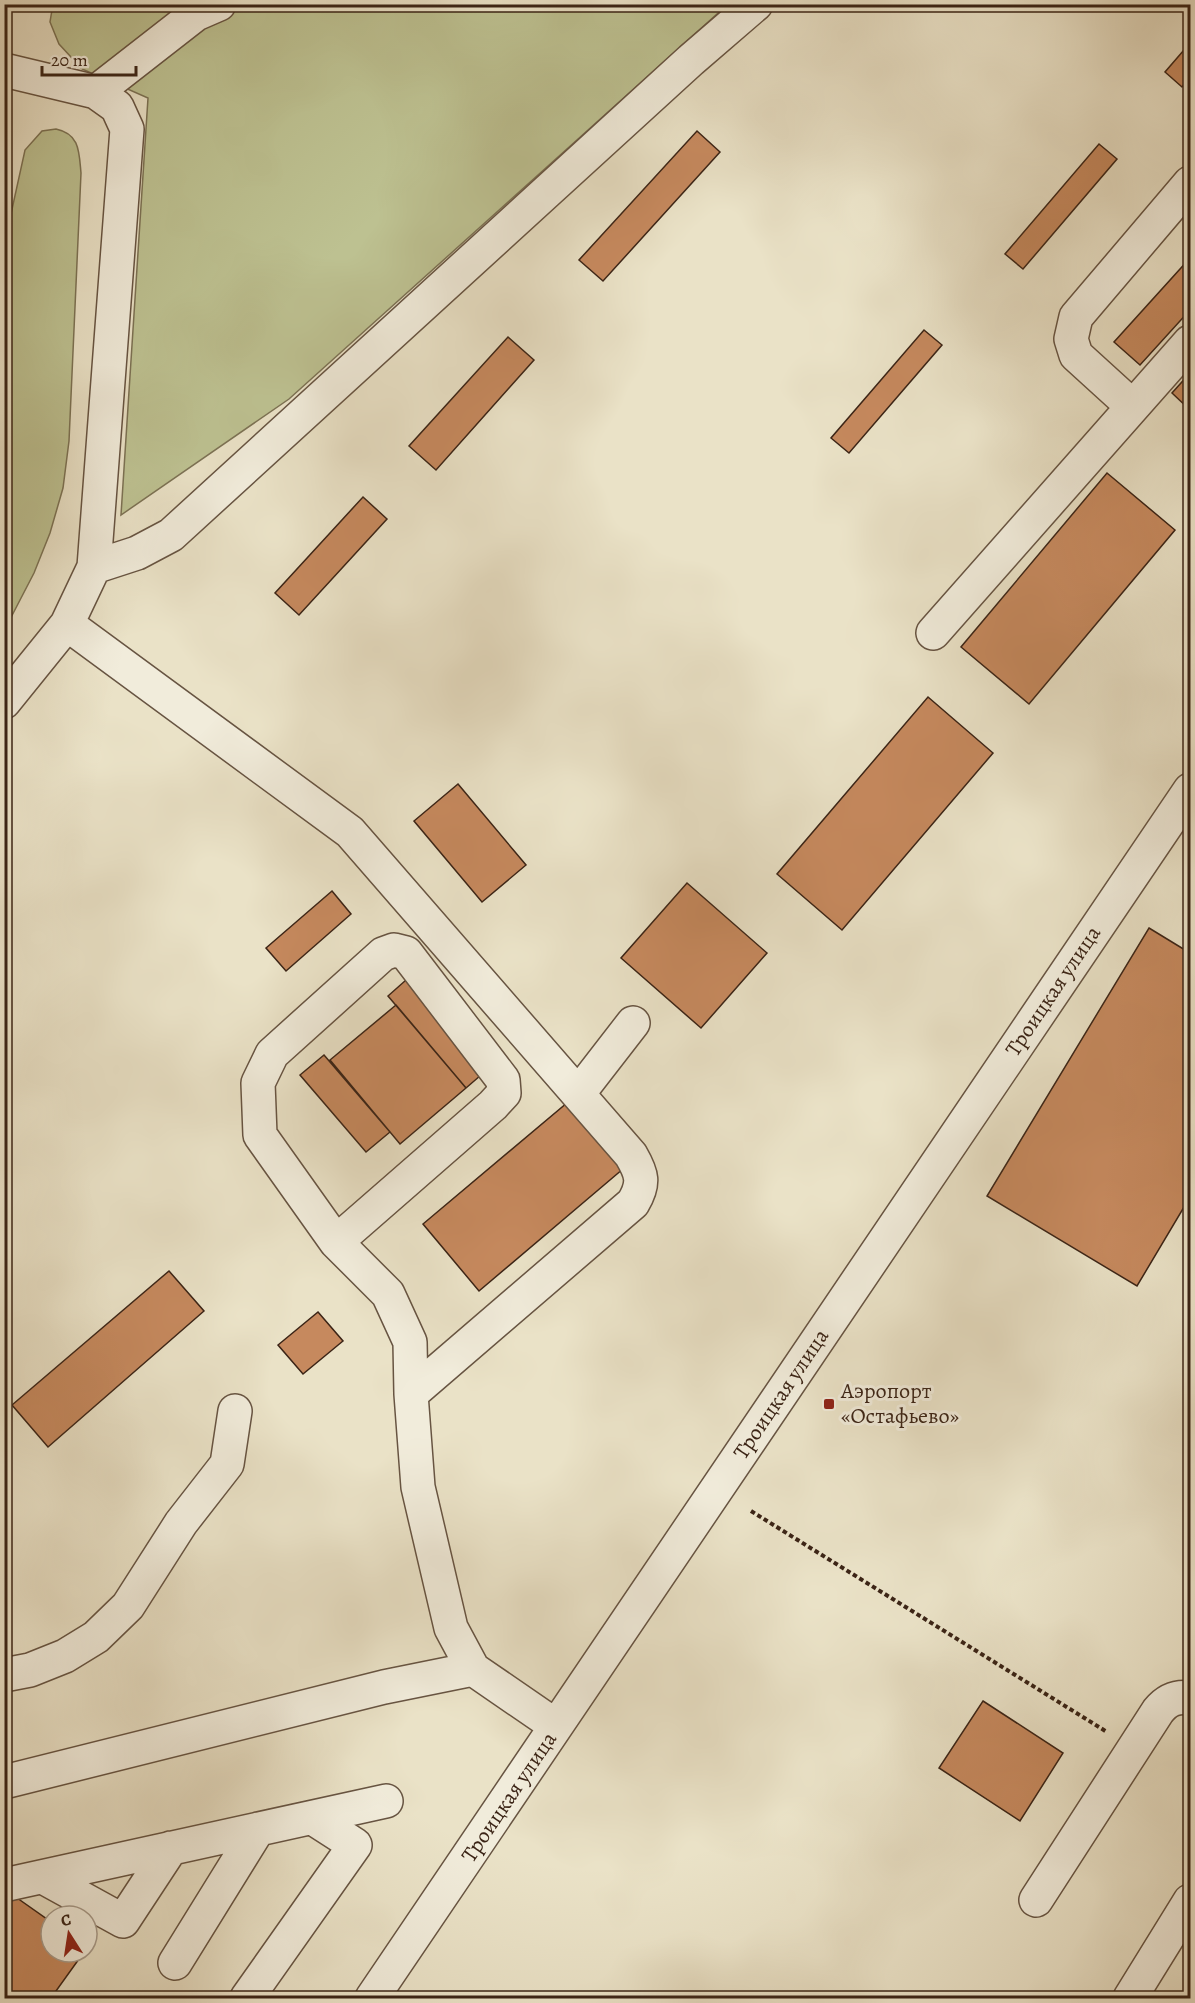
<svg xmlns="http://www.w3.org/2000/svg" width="1195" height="2003" viewBox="0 0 1195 2003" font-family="Alegreya,serif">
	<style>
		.green { fill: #bdc191; stroke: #7c7254; stroke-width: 1.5 }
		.building { fill: #c6895e; stroke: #3b2416; stroke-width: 1.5 }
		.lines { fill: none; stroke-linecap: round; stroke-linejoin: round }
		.minor-casing { stroke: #675442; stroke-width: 36 }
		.path { stroke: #3b2416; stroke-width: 4; stroke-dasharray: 4.5 3; stroke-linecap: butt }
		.minor { stroke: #f1ecdb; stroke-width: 33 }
		.poi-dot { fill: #8f2418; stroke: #f1ecdb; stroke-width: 2 }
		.labels { text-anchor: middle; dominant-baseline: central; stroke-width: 6; stroke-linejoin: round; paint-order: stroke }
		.street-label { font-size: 22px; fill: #3b2416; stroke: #f1ecdb }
		.poi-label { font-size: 22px; fill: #3b2416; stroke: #f1ecdb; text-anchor: start }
	</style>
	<rect width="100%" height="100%" fill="#eae2c7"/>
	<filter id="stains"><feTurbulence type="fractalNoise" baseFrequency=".00333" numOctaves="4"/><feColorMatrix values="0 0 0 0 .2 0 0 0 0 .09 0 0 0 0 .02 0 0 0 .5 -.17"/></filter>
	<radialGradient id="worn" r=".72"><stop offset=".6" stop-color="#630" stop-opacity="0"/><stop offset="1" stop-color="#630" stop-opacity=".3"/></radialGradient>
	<path class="green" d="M53,4L727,5L289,399L121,515L148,98L82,69L59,44L50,22Z
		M56,129C80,134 79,152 81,173L69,441L63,488L50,533L34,573L5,629V241L25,150L42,131Z"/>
	<path class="building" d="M1190,43V77L1182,87L1165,72Z
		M697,131L720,152L603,281L579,260Z
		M1099,144L1117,159L1023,269L1005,254Z
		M1190,258V310L1140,365L1114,342Z
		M924,330L942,345L849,453L831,438Z
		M508,337L534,360L436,470L409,446Z
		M1190,373V410L1172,393Z
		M1107,473L1175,530L1029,704L961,647Z
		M363,497L387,519L299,615L275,593Z
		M928,697L993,753L842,930L777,874Z
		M458,784L526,865L482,902L414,821Z
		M687,883L767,953L701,1028L621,958Z
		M332,891L351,914L286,971L266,948Z
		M1149,928L1190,953V1197L1137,1286L987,1196Z
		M415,972L488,1069L466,1088L388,996Z
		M396,1005L466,1088L400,1144L330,1060Z
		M324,1055L390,1132L366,1152L300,1075Z
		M574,1097L630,1163L479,1291L423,1224Z
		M169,1271L204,1311L48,1447L12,1405Z
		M318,1312L343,1341L303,1374L278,1345Z
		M983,1701L1063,1753L1020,1821L939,1768Z
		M10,1893L51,1922V1952H84L51,1998H4V1901Z"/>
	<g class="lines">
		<g class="minor-casing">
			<path id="minor" d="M4,70L96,92L117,107L127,129L94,567L67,624L4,702
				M96,92L196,14L219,4
				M1132,406L1076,355L1071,339L1076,317L1190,183
				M94,567L137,553L171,535L691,60L756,4
				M67,624L350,832L631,1155C642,1174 645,1183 633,1203L411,1394
				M933,633L1190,342
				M578,1094L633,1023
				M336,1242L493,1105L504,1093L503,1080L406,953L394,950L383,954L272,1054L258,1083L260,1135L336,1242L388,1294L410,1342L411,1394L418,1487L451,1628L473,1669
				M4,1675L30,1670L65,1656L96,1637L128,1606L181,1523L227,1464L235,1411
				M4,1782L384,1687L473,1669L556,1726
				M43,1877L123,1921L171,1848
				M4,1885L386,1801
				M1036,1900L1158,1711C1167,1700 1176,1696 1190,1698
				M175,1963L258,1829
				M247,1998L355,1845L313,1818
				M372,1998L1190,790
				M1130,1998L1190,1901"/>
		</g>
		<path class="path" d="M751,1511L1107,1732"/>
		<use href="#minor" class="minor"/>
	</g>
	<rect class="poi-dot" x="823" y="1398" width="12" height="12" rx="3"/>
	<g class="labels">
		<g class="street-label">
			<text transform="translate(1053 991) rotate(-56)">Троицкая улица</text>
			<text transform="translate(781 1394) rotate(-56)">Троицкая улица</text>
			<text transform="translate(509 1797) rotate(-56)">Троицкая улица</text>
		</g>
		<g class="poi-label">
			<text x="841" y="1391">Аэропорт<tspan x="841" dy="25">«Остафьево»</tspan></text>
		</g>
	</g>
	<rect width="1195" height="2003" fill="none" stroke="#eae2c7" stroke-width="24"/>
	<rect x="6" y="6" width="1183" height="1991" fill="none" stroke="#3b2416" stroke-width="3"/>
	<rect x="12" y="12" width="1171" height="1979" fill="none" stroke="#3b2416" stroke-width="1.5"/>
	<g transform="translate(69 1934) rotate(348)"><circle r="28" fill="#f1ecdb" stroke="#a89c8c" stroke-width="1.5"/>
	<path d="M0-4.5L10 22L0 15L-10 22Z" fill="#8f2418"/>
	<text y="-9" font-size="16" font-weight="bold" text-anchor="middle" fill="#3b2416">С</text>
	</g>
	<path d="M42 66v9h94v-9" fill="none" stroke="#3b2416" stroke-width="3"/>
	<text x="51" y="66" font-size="18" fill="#3b2416" stroke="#f1ecdb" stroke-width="4.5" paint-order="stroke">20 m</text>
	<rect width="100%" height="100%" filter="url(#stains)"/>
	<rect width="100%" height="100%" fill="url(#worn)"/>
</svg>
